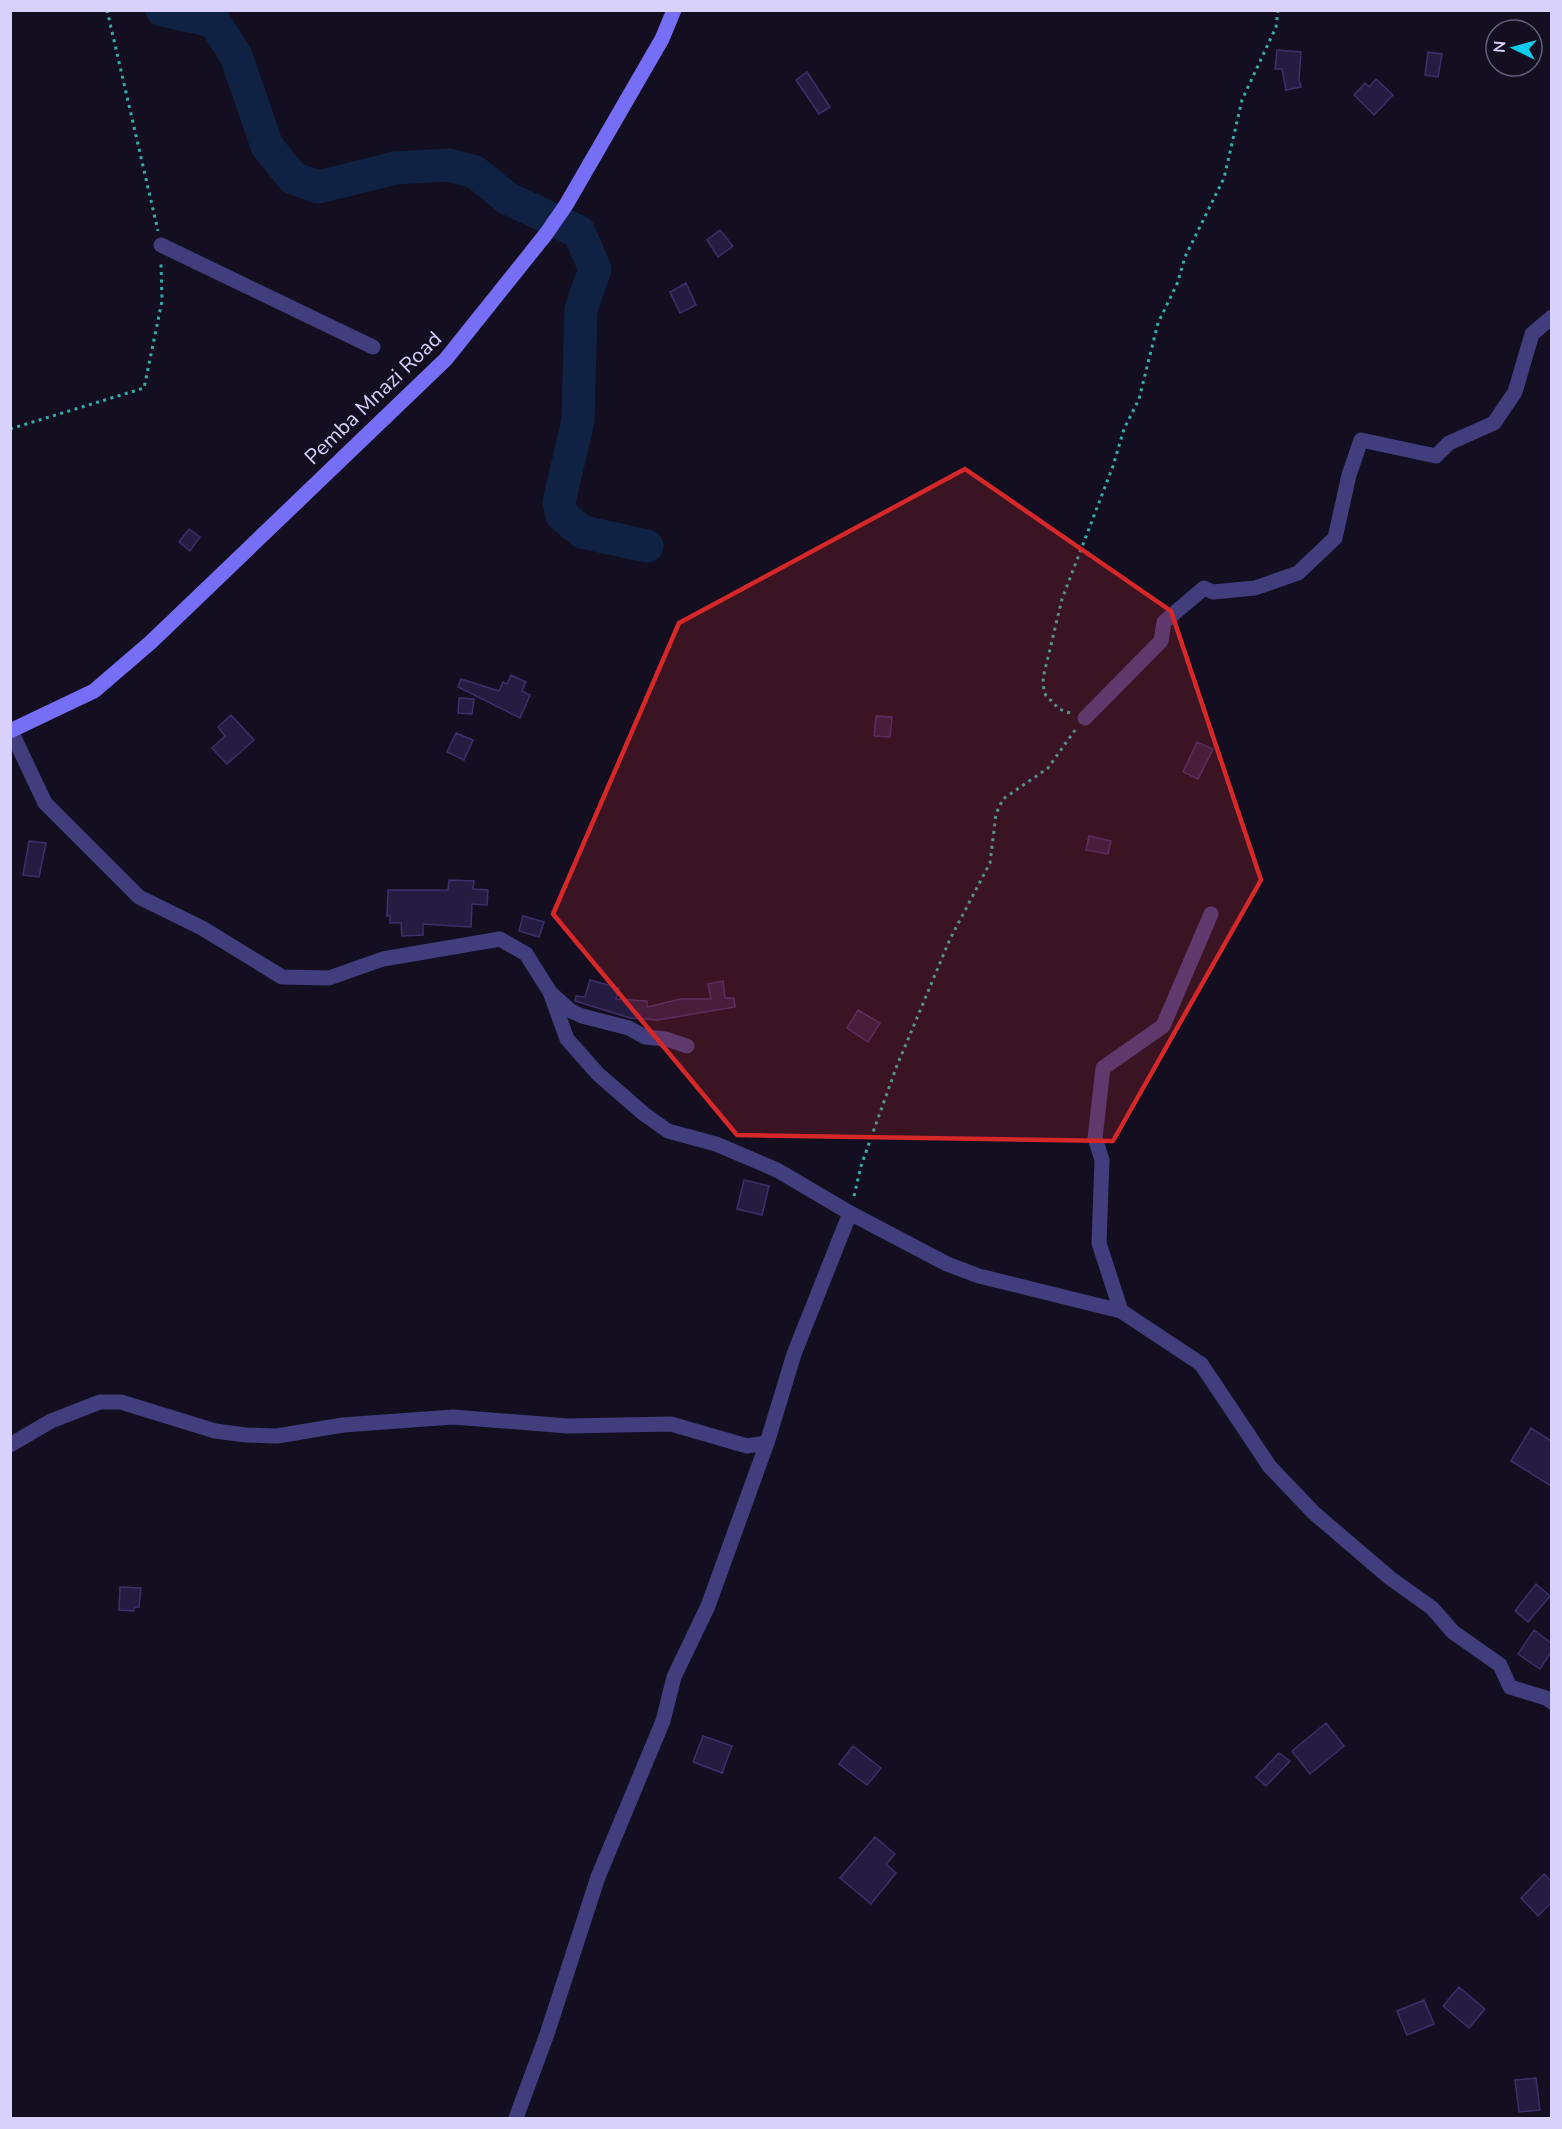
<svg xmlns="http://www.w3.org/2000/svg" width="1562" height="2129" viewBox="0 0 1562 2129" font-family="'Nunito Sans',sans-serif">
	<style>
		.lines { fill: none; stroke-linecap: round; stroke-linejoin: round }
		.river { stroke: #102243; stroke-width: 33 }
		.building { fill: #251c41; stroke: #3e2f6b; stroke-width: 1.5 }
		.path { stroke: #36acaa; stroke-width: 3; stroke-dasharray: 3 4.5; stroke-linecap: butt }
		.minor { stroke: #423d7d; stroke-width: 15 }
		.secondary { stroke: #776ef6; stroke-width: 15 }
		.marked { fill: #d62828; fill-opacity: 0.2; stroke: #d62828; stroke-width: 4.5; stroke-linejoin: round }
		.labels { text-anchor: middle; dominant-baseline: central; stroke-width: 5; stroke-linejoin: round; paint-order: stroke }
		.street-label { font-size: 21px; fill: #d8d1fc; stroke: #130f21 }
	</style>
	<rect width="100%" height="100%" fill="#130f21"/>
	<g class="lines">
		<path class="river" d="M162,10L214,21L236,56L267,146L293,178L318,187L395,168L449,165L475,172L507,198L579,232L595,269L581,309L578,421L559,502L562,515L582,532L647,546"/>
	</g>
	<path class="building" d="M1277,50L1301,52L1299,79L1301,87L1286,90L1282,69H1275Z
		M1428,52L1442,54L1438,77L1425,75Z
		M807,72L830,107L819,114L796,80Z
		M1376,79L1393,95L1374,115L1354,95L1365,83L1369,87Z
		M720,230L733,246L718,257L707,240Z
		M686,283L696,305L680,313L670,292Z
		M189,529L200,537L190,551L179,542Z
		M511,675L526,682L522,691L530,695L520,718L458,687L461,679L499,691L503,682L507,684Z
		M459,698L474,699L472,714L458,713Z
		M231,715L254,740L227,764L212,748L225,736L218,727Z
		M876,716L892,717L890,737L874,736Z
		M456,733L473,740L464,760L447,752Z
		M1197,742L1213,749L1198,779L1183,772Z
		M1089,836L1111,841L1108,854L1086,850Z
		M29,841L46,843L39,877L23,875Z
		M449,880L474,881L473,889L488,890L487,905L472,904L471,927L423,924V935L402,936L401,923H390V916H387L388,890H448Z
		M523,916L544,922L539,937L519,931Z
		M590,980L619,988L616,999L647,1001V1007L681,999H711L708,984L723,981L725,998H734L735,1007L658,1020L630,1018L575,1001L576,996L585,997Z
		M858,1010L880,1023L868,1042L847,1028Z
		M744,1180L769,1186L762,1215L737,1209Z
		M1531,1428L1551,1441V1486L1511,1461Z
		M1536,1584L1550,1596L1528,1622L1515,1611Z
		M120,1587L141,1588L139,1607H134V1611L119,1610Z
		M1534,1630L1551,1643V1652L1540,1669L1518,1654Z
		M1326,1723L1344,1746L1310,1774L1292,1751Z
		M703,1736L732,1746L722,1773L693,1762Z
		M853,1746L881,1768L867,1785L839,1764Z
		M1279,1753L1290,1761L1266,1786L1256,1777Z
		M875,1837L895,1854L886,1864L896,1873L871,1904L840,1878Z
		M1544,1874L1551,1881V1903L1538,1916L1521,1898Z
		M1459,1987L1485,2009L1469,2028L1443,2006Z
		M1424,2000L1434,2024L1407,2035L1397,2011Z
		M1536,2078L1540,2110L1519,2112L1515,2080Z"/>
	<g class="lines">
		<path class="path" d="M107,10L158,231
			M10,429L144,388L162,301L161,264
			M1070,713L1059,709L1044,693L1043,678L1062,599L1113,466L1124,429L1139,399L1158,323L1177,284L1185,257L1224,178L1242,100L1276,27L1278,10
			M854,1196L861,1166L896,1068L950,939L990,863L996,814L1003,799L1048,768L1075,730"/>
		<path class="minor" d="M161,245L373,347
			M1085,718L1161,641L1164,622L1204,588L1213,592L1255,588L1298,573L1335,538L1349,475L1361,440L1436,456L1449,443L1494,423L1515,392L1532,334L1552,317
			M11,731L45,803L139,897L202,928L282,977L329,978L383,959L500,939L526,954L550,992L567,1039L598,1074L644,1114L668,1131L716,1144L777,1170L850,1213L947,1264L979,1276L1121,1311L1201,1364L1270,1467L1314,1513L1390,1578L1432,1608L1453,1632L1500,1665L1510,1687L1546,1698L1552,1702
			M552,994L571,1011L582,1016L629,1028L645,1037L666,1039L687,1046
			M1121,1311L1099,1243L1102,1160L1095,1138L1103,1068L1163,1026L1211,914
			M10,1445L51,1421L100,1402H121L215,1431L246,1435L277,1436L343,1425L453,1417L568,1426L671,1424L747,1446L767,1443
			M516,2118L547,2034L598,1877L663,1721L674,1677L708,1606L767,1443L794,1354L850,1213"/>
		<path class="secondary" d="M10,731L94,691L151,642L446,359L546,234L566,205L662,39L674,10"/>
	</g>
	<path class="marked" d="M965,469L1171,611L1261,880L1113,1141L737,1135L553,914L679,623Z"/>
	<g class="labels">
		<g class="street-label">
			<text transform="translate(373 398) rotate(-44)">Pemba Mnazi Road</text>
		</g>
	</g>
	<rect width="1562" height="2129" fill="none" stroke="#d8d1fc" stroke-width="24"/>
	<g transform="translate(1514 48) rotate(275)"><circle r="28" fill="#130f21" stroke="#625d79" stroke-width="1.5"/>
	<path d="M0-4.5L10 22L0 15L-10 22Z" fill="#0ecceb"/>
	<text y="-9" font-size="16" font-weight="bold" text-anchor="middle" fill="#d8d1fc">N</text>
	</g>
</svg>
